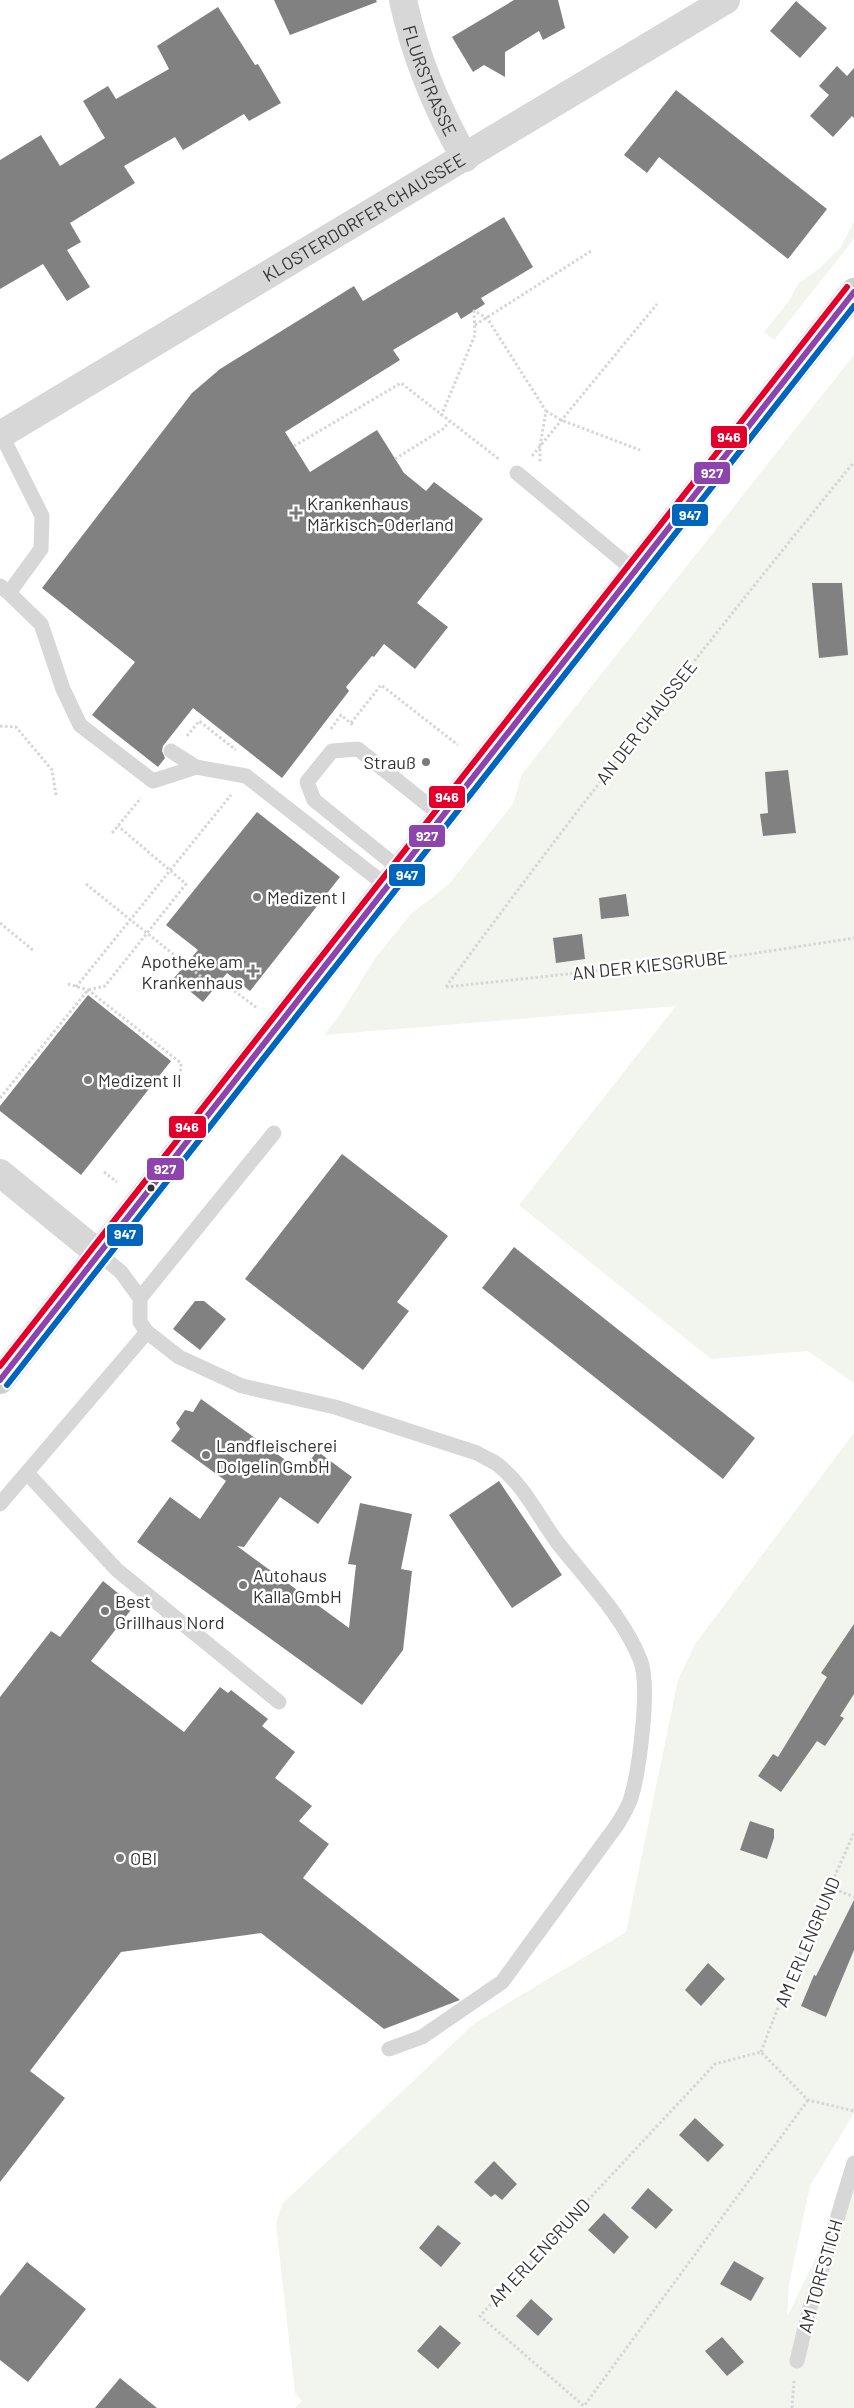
<svg xmlns="http://www.w3.org/2000/svg" width="854" height="2408" viewBox="0 0 854 2408" font-family="Barlow,sans-serif">
	<style>
		.green { fill: #f1f5ed }
		.building { fill: #818181 }
		.lines { fill: none; stroke-linecap: round; stroke-linejoin: round }
		.path { stroke: #d6d6d6; stroke-width: 3; stroke-dasharray: 2.5 2.5; stroke-linecap: butt }
		.service { stroke: #d7d7d7; stroke-width: 15 }
		.minor { stroke: #d7d7d7; stroke-width: 28 }
		.tertiary { stroke: #d7d7d7; stroke-width: 28 }
		.secondary { stroke: #d0d0d0; stroke-width: 28 }
		.bus-1-casing { stroke: #fff; stroke-width: 10 }
		.bus-2-casing { stroke: #fff; stroke-width: 10 }
		.bus-3-casing { stroke: #fff; stroke-width: 10 }
		.bus-1 { stroke: #8e44ad; stroke-width: 6 }
		.bus-2 { stroke: #0065bd; stroke-width: 6 }
		.bus-3 { stroke: #e4002b; stroke-width: 6 }
		.poi-dot { fill: #7a7a7a; stroke: #fff; stroke-width: 2 }
		.bus-dot { fill: #333; stroke: #fff; stroke-width: 2 }
		.labels { text-anchor: middle; dominant-baseline: central; stroke-width: 5; stroke-linejoin: round; paint-order: stroke }
		.street-label { font-size: 18px; fill: #333; stroke: #fff }
		.poi-label { font-size: 18px; fill: #333; stroke: #fff; text-anchor: start }
		.line-badge { stroke: #fff; stroke-width: 2 }
		.badge-label { font-size: 14px; text-anchor: middle; font-weight: bold; fill: #fff }
	</style>
	<rect width="100%" height="100%" fill="#fff"/>
	<path class="green" d="M854,221V239L774,340L764,332L789,301L798,284L821,267L841,247Z
		M854,355V1383L808,1351L711,1359L519,1205L676,1006L324,1035L339,1016L376,957L411,914L449,884L513,804L522,774Z
		M854,1433V2113L810,2186L789,2284L787,2317L854,2179V2408H295L302,2401L295,2393L276,2224L282,2204L475,2023L626,1932L678,1680L695,1644Z"/>
	<path class="building" d="M274,0H376L377,2L290,35Z
		M514,0H558L565,28L543,40L539,31L505,52V77L484,65L473,72L452,37Z
		M796,1L827,28L800,58L770,31Z
		M218,7L255,65L258,64L281,103L249,121L244,114L183,150L175,137L124,166L135,183L70,223L81,242L67,250L90,287L67,301L43,264L0,289V160L41,135L60,166L105,138L83,101L108,86L116,99L169,69L157,46Z
		M837,66L847,76L854,68V118L852,116L833,137L810,116L829,95L819,86Z
		M676,90L827,209L788,259L659,157L647,173L624,155Z
		M504,217L533,267L481,298L485,304L461,319L457,312L393,350L400,360L285,432L310,472L377,430L404,473L426,491L434,482L483,519L417,603L448,627L415,669L384,644L374,657L372,656L346,687L349,691L282,778L193,708L163,746L162,751L165,758L158,767L92,715L135,662L42,588L192,393L220,369L354,286L363,301Z
		M812,583H842L848,655L819,658Z
		M788,770L796,833L763,836L760,814L768,813L765,772Z
		M257,812L340,877L250,991L227,973L203,1002L174,978L198,950L166,925Z
		M626,894L629,916L601,919L599,898Z
		M582,934L585,959L556,963L553,938Z
		M88,995L171,1061L81,1175L0,1111V1106Z
		M342,1154L448,1236L397,1302L409,1311L363,1370L245,1279Z
		M514,1247L755,1438L723,1479L482,1288Z
		M195,1301H204L226,1319L200,1350L173,1329Z
		M201,1399L302,1472L317,1451L352,1477L318,1524L280,1497L244,1547L237,1546L349,1628L356,1565L348,1564L360,1503L412,1514L401,1569L412,1571L403,1650L362,1705L137,1542L170,1497L200,1519L226,1481L171,1441L180,1429L176,1423L185,1410L193,1412Z
		M499,1481L562,1575L512,1608L449,1515Z
		M103,1581L134,1606L91,1661L184,1732L220,1687L228,1693L231,1690L268,1719L262,1726L295,1752L275,1778L312,1806L299,1821L329,1844L303,1878L460,2000L384,2029L261,1933L121,1952L30,2071L65,2098L0,2182V1697L51,1631L60,1637Z
		M854,1624V1694L840,1716L844,1718L825,1746L817,1741L781,1792L758,1776L773,1754L778,1757L827,1677L821,1673Z
		M750,1821L774,1829V1838L767,1859L740,1850Z
		M854,1900V1950L826,2017L801,2006L814,1975L816,1976Z
		M708,1963L725,1979L701,2006L685,1990Z
		M695,2118L724,2145L708,2162L679,2135Z
		M494,2161L517,2184L502,2200L495,2194L491,2197L474,2182Z
		M648,2188L673,2210L656,2229L631,2208Z
		M604,2213L629,2237L614,2254L588,2230Z
		M438,2225L461,2243L441,2267L419,2248Z
		M734,2261L764,2278L751,2301L720,2284Z
		M27,2262L86,2309L28,2382L0,2360V2296Z
		M531,2299L553,2319L538,2336L516,2316Z
		M440,2325L461,2343L438,2369L417,2351Z
		M722,2337L744,2362L727,2376L705,2351Z
		M120,2378L157,2408H95Z"/>
	<g class="lines">
		<path class="path" d="M475,325L591,251
			M546,411L561,420L640,450
			M441,416L475,335L474,311L487,318L546,411L540,446V462
			M294,446L401,383L500,460
			M532,456L657,304
			M395,459L443,429L449,422
			M351,723L381,685L458,745
			M0,726L16,727L52,770L56,795
			M331,729L341,715L354,726
			M187,736L199,721L236,750
			M112,833L141,798
			M86,884L214,987L233,990L257,1008
			M0,923L34,951
			M68,984L88,990L181,1063L179,1089
			M76,987L231,795
			M446,987C577,808 714,634 854,462
			M446,987L737,956L854,938
			M0,1098L88,990L105,986L186,884L118,826
			M104,1172L117,1182
			M830,1887L854,1897
			M761,2052L788,1981L854,1833
			M808,2100L584,2406L480,2316L715,2064L761,2052L808,2100L854,2111
			M792,2408L794,2381"/>
		<path class="service" d="M517,473L635,571
			M0,586L9,593L41,549L42,516L1,434
			M9,593L41,624L63,689L80,725L153,781L196,767L246,776L388,887
			M171,751L196,767
			M401,870L314,800L307,782L332,751L358,749L443,817
			M98,1253L121,1272L140,1298V1322L147,1332L179,1357L242,1386L335,1407L477,1453C483,1457 491,1460 497,1464C523,1484 538,1516 557,1542C586,1579 622,1615 640,1659C651,1685 639,1771 631,1798C628,1807 622,1817 617,1825L502,1982L422,2037L389,2049
			M140,1298L274,1133
			M27,1473L117,1570L279,1702
			M0,1504L147,1332
			M797,2361L809,2311L854,2163"/>
		<g class="minor">
			<path id="s1" d="M403,0C415,56 437,109 465,158"/>
			<path id="s2" d="M0,435L726,0"/>
		</g>
		<path class="tertiary" d="M0,1173L98,1253"/>
		<path class="secondary" d="M0,1380C284,1017 569,655 854,292"/>
		<g class="bus-1-casing">
			<path id="bus-1" d="M0,1380L854,292"/>
		</g>
		<g class="bus-2-casing">
			<path id="bus-2" d="M7,1385L854,306"/>
		</g>
		<g class="bus-3-casing">
			<path id="bus-3" d="M0,1366L847,287"/>
		</g>
		<use href="#bus-1" class="bus-1"/>
		<use href="#bus-2" class="bus-2"/>
		<use href="#bus-3" class="bus-3"/>
	</g>
	<g class="poi-dot">
		<path d="M293.5 505.5h5v5h5v5h-5v5h-5v-5h-5v-5h5z"/>
		<circle cx="426" cy="762" r="5"/>
		<circle cx="257" cy="897" r="5"/>
		<path d="M250.5 963.5h5v5h5v5h-5v5h-5v-5h-5v-5h5z"/>
		<circle cx="88" cy="1080" r="5"/>
		<circle cx="206" cy="1455" r="5"/>
		<circle cx="243" cy="1585" r="5"/>
		<circle cx="105" cy="1611" r="5"/>
		<circle cx="120" cy="1858" r="5"/>
	</g>
	<circle class="bus-dot" cx="151" cy="1188" r="4.5"/>
	<g class="labels">
		<g class="street-label">
			<text stroke="none"><textPath href="#s1" startOffset="85">FLURSTRASSE</textPath></text>
			<text stroke="none"><textPath href="#s2" startOffset="424">KLOSTERDORFER CHAUSSEE</textPath></text>
			<text transform="translate(646 722) rotate(-52)">AN DER CHAUSSEE</text>
			<text transform="translate(650 965) rotate(-6)">AN DER KIESGRUBE</text>
			<text transform="translate(807 1942) rotate(-67)">AM ERLENGRUND</text>
			<text transform="translate(539 2252) rotate(-47)">AM ERLENGRUND</text>
			<text transform="translate(820 2276) rotate(-74)">AM TORFSTICH</text>
		</g>
		<g class="poi-label">
			<text x="307" y="503">Krankenhaus<tspan x="307" dy="21">Märkisch-Oderland</tspan></text>
			<text x="416" y="762" text-anchor="end">Strauß</text>
			<text x="267" y="897">Medizent I</text>
			<text x="243" y="961" text-anchor="end">Apotheke am<tspan x="243" dy="21">Krankenhaus</tspan></text>
			<text x="98" y="1080">Medizent II</text>
			<text x="216" y="1445">Landfleischerei<tspan x="216" dy="21">Dolgelin GmbH</tspan></text>
			<text x="253" y="1575">Autohaus<tspan x="253" dy="21">Kalla GmbH</tspan></text>
			<text x="115" y="1601">Best<tspan x="115" dy="21">Grillhaus Nord</tspan></text>
			<text x="130" y="1858">OBI</text>
		</g>
	</g>
	<g class="line-badge">
		<rect x="710" y="425" width="38" height="24" rx="5" fill="#e4002b"/>
		<rect x="693" y="461" width="38" height="24" rx="5" fill="#8e44ad"/>
		<rect x="671" y="503" width="38" height="24" rx="5" fill="#0065bd"/>
		<rect x="428" y="785" width="38" height="24" rx="5" fill="#e4002b"/>
		<rect x="408" y="824" width="38" height="24" rx="5" fill="#8e44ad"/>
		<rect x="388" y="863" width="38" height="24" rx="5" fill="#0065bd"/>
		<rect x="168" y="1115" width="39" height="24" rx="5" fill="#e4002b"/>
		<rect x="146" y="1157" width="39" height="24" rx="5" fill="#8e44ad"/>
		<rect x="106" y="1223" width="38" height="24" rx="5" fill="#0065bd"/>
	</g>
	<g class="badge-label">
		<text x="729" y="442">946</text>
		<text x="712" y="478">927</text>
		<text x="690" y="520">947</text>
		<text x="447" y="802">946</text>
		<text x="427" y="841">927</text>
		<text x="407" y="880">947</text>
		<text x="187" y="1132">946</text>
		<text x="165" y="1174">927</text>
		<text x="125" y="1239">947</text>
	</g>
</svg>
